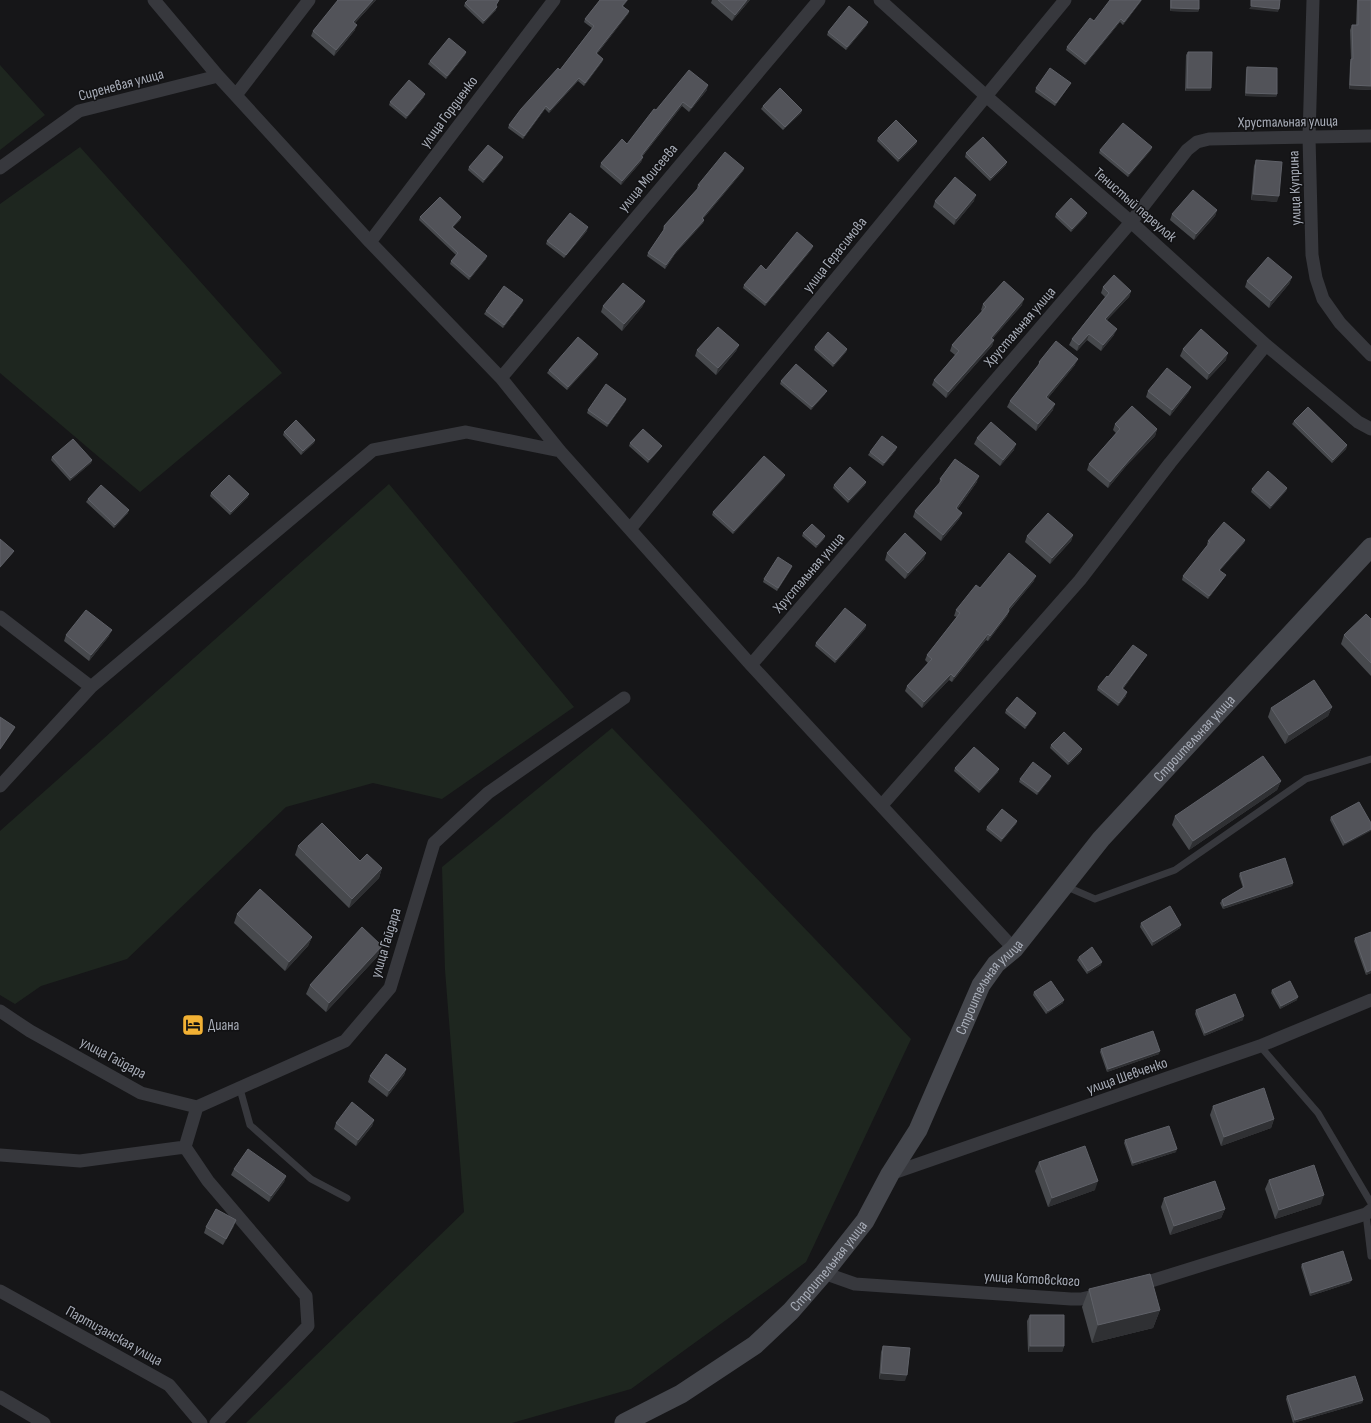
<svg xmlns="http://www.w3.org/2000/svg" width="1371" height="1423" viewBox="0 0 1371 1423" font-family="'Sofia Sans Condensed',sans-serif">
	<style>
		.green { fill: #1e261f }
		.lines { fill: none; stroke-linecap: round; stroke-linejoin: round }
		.lane { stroke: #37383d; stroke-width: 7 }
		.street { stroke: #37383d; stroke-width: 13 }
		.secondary { stroke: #45474d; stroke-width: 19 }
		.wall { fill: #47494d }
		.shaded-wall { fill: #2f3033 }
		.building { fill: #525359; stroke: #5f6168 }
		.labels { text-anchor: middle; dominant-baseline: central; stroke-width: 3; stroke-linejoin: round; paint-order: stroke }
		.street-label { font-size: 15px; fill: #a8adb8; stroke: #111113 }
		.poi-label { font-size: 15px; fill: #a8adb8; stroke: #111113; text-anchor: start }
	</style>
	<rect width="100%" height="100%" fill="#161618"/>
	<path class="green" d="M0,65L45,115L0,150Z
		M80,147L282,373L140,492L0,373V204Z
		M389,484L574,707L442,799L373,783L286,807L127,959L41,986L15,1004L0,995V831Z
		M612,728L911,1039L806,1262L631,1389L512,1423H246L464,1212L445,970L442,867Z"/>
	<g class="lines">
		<path class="lane" d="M1065,886L1095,899L1175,870L1306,779L1371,759
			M1260,1046L1318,1113L1371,1203
			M240,1089L250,1125L311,1179L347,1198
			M1366,1214L1371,1256"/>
		<path class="street" d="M154,0L218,76L370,242L501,378L560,451L751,665L1014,949
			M880,0L986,96L1131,222L1266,345L1358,422L1371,429
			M1313,0L1309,137L1312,255L1316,278L1323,299L1340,323L1371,355
			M236,95L309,0
			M0,168L79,111L218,76
			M370,242L554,0
			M501,378L819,0
			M630,529L1065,0
			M0,617L91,687
			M751,665L1131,222L1187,150L1197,142L1209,139L1371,136
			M0,786L91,687L373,450L466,432L560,451
			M882,805L1080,580L1170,463L1266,345
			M0,1011L30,1031L141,1093L197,1107L345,1041L390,988L434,843L488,793L624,698
			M197,1107L185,1147L208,1181L306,1296L308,1326L216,1423
			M0,1155L80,1161L185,1147
			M890,1174L1260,1046L1371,1000
			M824,1273L855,1284L1071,1299H1081L1103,1294
			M1135,1286L1366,1214L1371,1210
			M0,1291L169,1385L201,1423
			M0,1397L44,1423"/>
		<path class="secondary" id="s1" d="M624,1423L681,1394L755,1345L791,1311L824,1273L865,1221L890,1174L918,1130L981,985L996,964L1014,949L1101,839L1371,547"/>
	</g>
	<path class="wall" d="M337,0H376L355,23V30L334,56L311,36L313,31L337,2Z
		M600,0H628L623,6L629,11L628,14L597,54L603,59L602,62L584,86L578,81L549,113L545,109L523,139L508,128L509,125L560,70L592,28L584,22L585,19Z
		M712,0H750L732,21L711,3Z
		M1142,0L1123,25L1120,22L1085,65L1066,50L1067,47L1094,21Z
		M1170,0H1199V9L1198,12L1170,11Z
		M1357,0H1371V90L1349,89L1350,63L1351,59L1350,30L1352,25H1356Z
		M465,3L496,6V10L483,24L464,6Z
		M867,25L846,50L827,35L828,32Z
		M466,52L465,55L446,79L428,64L430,61Z
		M1188,52L1211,88L1210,91H1185L1186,55Z
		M1247,67L1277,94L1276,97L1245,96L1246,70Z
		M1071,83L1069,86L1055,106L1035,92L1036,88Z
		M707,90L689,112L682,106L642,157H643L641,162L621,185L600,167L601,163L627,144L656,110Z
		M424,97L406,119L389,105L390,102Z
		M763,106L802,110L801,113L783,130L761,109Z
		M878,138L917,141L916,144L898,162L877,141Z
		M1152,147L1151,150L1128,177L1099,153L1100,150Z
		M966,153L1006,165L990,181L965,157Z
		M503,157L502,160L483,183L468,170L469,167Z
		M1256,160L1277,202L1251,200L1254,166Z
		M744,168L743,171L703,219L704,220L703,223L675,254L665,269L647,256L648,253L664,230L663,229L664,226L698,189L697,188L698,185Z
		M935,201H974L954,225L933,207Z
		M1217,210L1215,216L1194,240L1170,220L1172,214Z
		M1056,214L1086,216L1071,232L1055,217Z
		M420,217H461L460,220L453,227L486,259L469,280L450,264L451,261L456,255L419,220Z
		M587,231L564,258L546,244L547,241Z
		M812,249L765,306L743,288L744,285L766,270Z
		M1292,277L1289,284L1269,308L1245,287L1247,281Z
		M1103,287L1131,291L1129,297L1107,320L1114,335L1101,351L1087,340L1077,351L1069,345L1072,339L1105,297L1101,293Z
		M523,300L522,303L503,328L484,314L486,311Z
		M645,301L642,307L622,331L601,312L603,306Z
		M983,304L1022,305L992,339L994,340L992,346L946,398L932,385L934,380L955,355L950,351L952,345L982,311L981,310Z
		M739,345L736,351L716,375L695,356L697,350Z
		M815,347L847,349L846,352L833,367L814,350Z
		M1183,349L1226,360L1207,380L1180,356Z
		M597,357L567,390L547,373L549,370Z
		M1039,362L1075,365L1048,398L1053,410L1036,431L1007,407L1010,401L1038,366Z
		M781,381L825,394L811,410L780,384Z
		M1191,387L1188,393L1170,416L1146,397L1148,391Z
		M626,399L625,402L607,427L587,413L588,410Z
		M1294,421L1347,445L1346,449L1332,463L1292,424Z
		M1115,424L1157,429L1155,436L1127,465L1108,488L1087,470L1089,464L1116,433L1113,430Z
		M284,432L315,440L314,443L301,455L283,435Z
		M977,438L1014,450L1000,466L974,444Z
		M630,443L660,449L648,463L629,446Z
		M896,450L883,466L868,455L870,452Z
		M52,457L92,460L91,463L70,481L51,460Z
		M784,478L733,534L712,515L713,512Z
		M940,479L977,482L957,510L962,513L959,519L941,541L913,517L915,511L939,484Z
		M866,482L865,485L848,503L833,488L834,485Z
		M1287,488L1286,491L1270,509L1251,492L1252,489Z
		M211,493L248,497L230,515L210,496Z
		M88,499L128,513L114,528L86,502Z
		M803,533L825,536L824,539L816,548L802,536Z
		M1073,535L1071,541L1050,564L1025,542L1027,536Z
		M1245,540L1244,543L1220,570L1224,578L1208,599L1182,580L1183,576L1208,545L1207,544L1208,541Z
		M887,553L924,559L905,579L885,560Z
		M791,569L777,591L763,582L764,579Z
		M1034,581L1009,611L1007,616L988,641L986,640L952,682L949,680L922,708L905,691L907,686L928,663L925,660L927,655L957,617L954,616L956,610L980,588Z
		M1371,619V676L1341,644L1344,635Z
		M866,625L865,629L835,663L815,646L816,643Z
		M66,635L109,636L89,661L64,641Z
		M1147,655L1145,658L1123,689L1126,696L1118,706L1097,690L1098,687L1108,677Z
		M1332,707L1328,716L1285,744L1268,717L1271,708Z
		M1006,710L1035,716L1025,729L1005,713Z
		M1051,745L1081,752L1068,765L1050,748Z
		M955,768L998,772L979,793L954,771Z
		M1020,779H1050L1037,795L1019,782Z
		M1281,781L1277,790L1189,850L1172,825L1175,816Z
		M1331,817L1371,823L1343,846L1330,820Z
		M1017,821L1016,824L1001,842L986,830L987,827Z
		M298,846L360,861L382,868L379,878L349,908L295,855Z
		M1240,873L1293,883L1292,886L1223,909L1220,903L1222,900L1243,888L1239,876Z
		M237,914L312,937L308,946L285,971L234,923Z
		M1141,923L1180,928L1152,946L1140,927Z
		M1355,938L1371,973L1366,975L1354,941Z
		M379,955L326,1012L306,994L310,985Z
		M1079,957L1101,965L1087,974L1077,960Z
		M1272,990L1297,1000L1280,1009L1271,993Z
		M1034,992L1063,1003L1046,1014L1033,995Z
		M1196,1010L1243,1020L1204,1036L1195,1014Z
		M1101,1049L1159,1054L1107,1072L1100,1052Z
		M406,1069L404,1075L387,1097L368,1082L370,1076Z
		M1213,1106L1274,1119L1271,1128L1221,1146L1210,1115Z
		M374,1120L372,1126L356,1146L334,1129L336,1123Z
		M1125,1140L1176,1152L1132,1166L1124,1143Z
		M1039,1162L1095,1190L1048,1207L1035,1171Z
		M234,1169L286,1176L284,1182L269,1202L231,1175Z
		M1269,1180L1321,1204L1275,1219L1265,1189Z
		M1164,1198L1225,1209L1221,1218L1170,1235L1161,1207Z
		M234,1226L223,1245L204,1233L206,1227Z
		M1302,1264L1350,1283L1310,1296L1301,1267Z
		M1089,1289L1160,1310L1153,1328L1092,1343L1082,1307Z
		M1030,1315L1064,1346L1062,1352H1028L1027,1321Z
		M883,1346L905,1381L879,1379L881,1352Z
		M1287,1396L1363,1400L1362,1403L1293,1423L1286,1399Z"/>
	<path class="shaded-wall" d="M373,0H376L351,27L353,22Z
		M627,0H628L621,9L622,6Z
		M747,0H750L732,21L735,15Z
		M1141,0H1142L1123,25L1124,22Z
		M1251,6L1279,9L1278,12L1249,9Z
		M497,7L496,10L483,24L484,21Z
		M1171,8L1199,9L1198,12L1170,11Z
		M629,11L628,14L595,56L596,53Z
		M1121,19L1120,22L1085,65L1086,62Z
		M868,22L867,25L846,50L847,47Z
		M357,25L355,30L334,56L336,50Z
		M466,52L465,55L446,79L447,76Z
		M603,59L602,62L584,86L585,83Z
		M579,78L578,81L549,113L550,110Z
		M1071,83L1069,86L1055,106L1056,103Z
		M708,85L707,90L689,112L691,108Z
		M1350,85L1371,86V90L1349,89Z
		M1187,88H1211L1210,91H1185Z
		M1246,93L1277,94L1276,97L1245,96Z
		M425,94L424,97L406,119L407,116Z
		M683,102L682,106L639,160L641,156Z
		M546,106L545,109L523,139L524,136Z
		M802,110L801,113L783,130L785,127Z
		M917,141L916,144L898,162L899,159Z
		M1152,147L1151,150L1128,177L1129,174Z
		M503,157L502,160L483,183L484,180Z
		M643,157L641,162L621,185L622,181Z
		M1007,162L1006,165L990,181L991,178Z
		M744,168L743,171L701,221L702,218Z
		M1253,194L1279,196L1277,202L1251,200Z
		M976,195L974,201L954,225L956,219Z
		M1217,210L1215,216L1194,240L1196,234Z
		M1087,213L1086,216L1071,232L1072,229Z
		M461,217L460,220L451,230L452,227Z
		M704,220L703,223L675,254L665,269L666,265L676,251Z
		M588,227L587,231L564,258L566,255Z
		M813,246L812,249L765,306L766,303Z
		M487,256L486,259L469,280L470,277Z
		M1292,277L1289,284L1269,308L1271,301Z
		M1131,291L1129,297L1102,325L1105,319Z
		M1024,299L1022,305L989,343L991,338Z
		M523,300L522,303L503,328L504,325Z
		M645,301L642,307L622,331L624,324Z
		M1117,329L1114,335L1101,351L1103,345Z
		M1089,334L1087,340L1077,351L1079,345Z
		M994,340L992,346L946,398L948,392Z
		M739,345L736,351L716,375L718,368Z
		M847,349L846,352L833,367L834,364Z
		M1228,353L1226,360L1207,380L1209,374Z
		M598,354L597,357L567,390L568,387Z
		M1078,359L1075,365L1044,403L1046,397Z
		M1191,387L1188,393L1170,416L1172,410Z
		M827,391L825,394L811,410L812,407Z
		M626,399L625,402L607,427L608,424Z
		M1055,404L1053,410L1036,431L1038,424Z
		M1157,429L1155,436L1127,465L1108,488L1110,482L1130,459Z
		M315,440L314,443L301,455L303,451Z
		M1016,444L1014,450L1000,466L1003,460Z
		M1347,445L1346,449L1332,463L1333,460Z
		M662,446L660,449L648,463L649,460Z
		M897,447L896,450L883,466L884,463Z
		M92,460L91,463L70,481L71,478Z
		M785,475L784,478L733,534L734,531Z
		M979,476L977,482L954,514L956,508Z
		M866,482L865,485L848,503L849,500Z
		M1287,488L1286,491L1270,509L1271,506Z
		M249,494L248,497L230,515L231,512Z
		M129,510L128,513L114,528L115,525Z
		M962,513L959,519L941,541L943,535Z
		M1073,535L1071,541L1050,564L1052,558Z
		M825,536L824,539L816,548L817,545Z
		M1245,540L1244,543L1218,573L1219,570Z
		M14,551L12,554L0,568V567Z
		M926,553L924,559L905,579L908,573Z
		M792,566L791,569L777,591L778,588Z
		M1226,575L1224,578L1208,599L1209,596Z
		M1036,576L1034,581L1005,615L1008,609Z
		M1009,611L1007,616L988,641L990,636Z
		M866,625L865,629L835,663L836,660Z
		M112,630L109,636L89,661L91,655Z
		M988,634L986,640L952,682L954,677Z
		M1147,655L1145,658L1121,691L1122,688Z
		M951,674L949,680L922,708L924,702Z
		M1127,692L1126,696L1118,706L1119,703Z
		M1332,707L1328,716L1285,744L1289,735Z
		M1036,713L1035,716L1025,729L1026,726Z
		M15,727L14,730L0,750V749Z
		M1082,749L1081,752L1068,765L1069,762Z
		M999,769L998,772L979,793L980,790Z
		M1051,776L1050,779L1037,795L1038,792Z
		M1281,781L1277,790L1189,850L1193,841Z
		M1017,821L1016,824L1001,842L1002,839Z
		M1371,829V831L1343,846L1345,843Z
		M382,868L379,878L349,908L352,899Z
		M1293,883L1292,886L1223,909L1224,906Z
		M1181,925L1180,928L1152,946L1153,942Z
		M312,937L308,946L285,971L289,962Z
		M382,946L379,955L326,1012L329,1003Z
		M1102,962L1101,965L1087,974L1088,971Z
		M1371,970V973L1366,975L1367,972Z
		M1298,997L1297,1000L1280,1009L1281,1006Z
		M1064,1000L1063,1003L1046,1014L1048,1011Z
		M1244,1016L1243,1020L1204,1036L1205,1033Z
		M1160,1051L1159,1054L1107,1072L1108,1069Z
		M406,1069L404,1075L387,1097L389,1091Z
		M1274,1119L1271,1128L1221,1146L1224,1137Z
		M374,1120L372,1126L356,1146L358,1140Z
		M1177,1149L1176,1152L1132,1166L1133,1163Z
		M286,1176L284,1182L269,1202L271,1196Z
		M1098,1181L1095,1190L1048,1207L1052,1198Z
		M1324,1195L1321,1204L1275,1219L1279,1210Z
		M1225,1209L1221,1218L1170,1235L1174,1226Z
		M236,1220L234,1226L223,1245L226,1239Z
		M1352,1280L1350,1283L1310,1296L1311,1293Z
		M1160,1310L1153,1328L1092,1343L1098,1325Z
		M1030,1346H1064L1062,1352H1028Z
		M881,1373L907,1375L905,1381L879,1379Z
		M1363,1400L1362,1403L1293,1423L1295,1420Z"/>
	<path class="building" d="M338,0H373L353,22L357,25L336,50L313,31Z
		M468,0H499L496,5L497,7L484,21L465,3Z
		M600,0H627L622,6L629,11L596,53L603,59L585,83L579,78L550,110L546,106L524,136L509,125L521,109L558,68L560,70L594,26L585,19Z
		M718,0H747L735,15Z
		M1110,0H1141L1124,22L1121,19L1086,62L1067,47L1090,18L1094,21Z
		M1171,0H1199V9L1171,8Z
		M1251,0H1280L1279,9L1251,6Z
		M1358,0H1371V86L1350,85L1351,59H1353L1352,25H1358Z
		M849,6L868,22L847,47L828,32Z
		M449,38L466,52L447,76L430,61Z
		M1188,52H1212L1211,88H1187Z
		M1247,67L1277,68V94L1246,93Z
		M1050,68L1071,83L1056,103L1036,88Z
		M689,70L708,85L691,108L683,102L641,156L643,157L622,181L601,163L622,139L627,144L654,109L656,110Z
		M409,80L425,94L407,116L390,102Z
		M780,88L802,110L785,127L763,106Z
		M896,120L917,141L899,159L878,138Z
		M1123,123L1152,147L1129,174L1100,150Z
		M983,137L1007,162L991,178L966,153Z
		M488,145L503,157L484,180L469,167Z
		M725,152L744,168L702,218L704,220L676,251L666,265L648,253L665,228L664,226L700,186L698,185Z
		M1256,160L1282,162L1279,196L1253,194Z
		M955,177L976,195L956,219L935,201Z
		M1193,190L1217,210L1196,234L1172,214Z
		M440,197L461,217L452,227L487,256L470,277L451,261L458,253L420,217Z
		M1071,198L1087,213L1072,229L1056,214Z
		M570,213L588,227L566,255L547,241Z
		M797,232L813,246L766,303L744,285L761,265L766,270Z
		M1268,257L1292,277L1271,301L1247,281Z
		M1114,275L1131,291L1105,319L1117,329L1103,345L1089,334L1079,345L1072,339L1109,293L1103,287Z
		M1004,281L1024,299L991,338L994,340L948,392L934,380L959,351L952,345L986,307L983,304Z
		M623,283L645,301L624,324L603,306Z
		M504,286L523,300L504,325L486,311Z
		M718,327L739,345L718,368L697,350Z
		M1201,329L1228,353L1209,374L1183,349Z
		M828,332L847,349L834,364L815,347Z
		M578,337L598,354L568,387L549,370Z
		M1056,341L1078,359L1046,397L1055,404L1038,424L1010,401L1040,363L1039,362Z
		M796,364L827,391L812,407L781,381Z
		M1167,368L1191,387L1172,410L1148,391Z
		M606,384L626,399L608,424L588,410Z
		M1132,406L1157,429L1130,459L1110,482L1089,464L1120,429L1115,424Z
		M1308,407L1347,445L1333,460L1294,421Z
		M296,420L315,440L303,451L284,432Z
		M991,422L1016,444L1003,460L977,438Z
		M643,429L662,446L649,460L630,443Z
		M882,436L897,447L884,463L870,452Z
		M73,439L92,460L71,478L52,457Z
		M764,456L785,475L734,531L713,512Z
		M955,459L979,476L956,508L962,513L943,535L915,511L942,480L940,479Z
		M850,467L866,482L849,500L834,485Z
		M1268,471L1287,488L1271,506L1252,489Z
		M229,475L249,494L231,512L211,493Z
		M101,485L129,510L115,525L88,499Z
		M1048,513L1073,535L1052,558L1027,536Z
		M1224,522L1245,540L1219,570L1226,575L1209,596L1183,576L1210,542L1208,541Z
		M812,524L825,536L817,545L803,533Z
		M905,533L926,553L908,573L887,553Z
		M0,539L14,551L0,567Z
		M1009,553L1036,576L1008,609L1009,611L990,636L988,634L954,677L951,674L924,702L907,686L932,659L927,655L960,613L956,610L976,585L980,588Z
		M778,557L792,566L778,588L764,579Z
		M845,608L866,625L836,660L816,643Z
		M86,610L112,630L91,655L66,635Z
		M1366,614L1371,619V663L1344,635Z
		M1133,645L1147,655L1122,688L1127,692L1119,703L1098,687L1107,676L1108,677Z
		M1314,680L1332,707L1289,735L1271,708Z
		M1017,697L1036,713L1026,726L1006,710Z
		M0,717L15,727L0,749Z
		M1064,732L1082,749L1069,762L1051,745Z
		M974,747L999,769L980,790L955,768Z
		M1263,756L1281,781L1193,841L1175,816Z
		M1033,762L1051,776L1038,792L1020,779Z
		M1359,802L1371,823V829L1345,843L1331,817Z
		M1002,809L1017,821L1002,839L987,827Z
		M322,823L360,861L367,854L382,868L352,899L298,846Z
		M1285,858L1293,883L1224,906L1222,900L1244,887L1240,873Z
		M260,889L312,937L289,962L237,914Z
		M1170,906L1181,925L1153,942L1141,923Z
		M362,927L382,946L329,1003L310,985Z
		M1371,932V970L1367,972L1355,938Z
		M1092,947L1102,962L1088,971L1079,957Z
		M1051,981L1064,1000L1048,1011L1034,992Z
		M1290,981L1298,997L1281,1006L1272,990Z
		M1235,994L1244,1016L1205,1033L1196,1010Z
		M1153,1031L1160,1051L1108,1069L1101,1049Z
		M386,1054L406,1069L389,1091L370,1076Z
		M1264,1088L1274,1119L1224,1137L1213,1106Z
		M352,1102L374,1120L358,1140L336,1123Z
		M1169,1126L1177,1149L1133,1163L1125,1140Z
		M1085,1146L1098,1181L1052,1198L1039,1162Z
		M248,1149L286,1176L271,1196L234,1169Z
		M1314,1165L1324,1195L1279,1210L1269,1180Z
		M1215,1181L1225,1209L1174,1226L1164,1198Z
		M216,1209L236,1220L226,1239L206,1227Z
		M1343,1251L1352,1280L1311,1293L1302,1264Z
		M1150,1274L1160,1310L1098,1325L1089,1289Z
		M1030,1315H1064V1346H1030Z
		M883,1346L910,1348L907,1375L881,1373Z
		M1355,1376L1363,1400L1295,1420L1287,1396Z"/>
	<defs>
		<g id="hotel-square" transform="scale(1.15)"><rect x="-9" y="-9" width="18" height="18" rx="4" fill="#f2b134" stroke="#111113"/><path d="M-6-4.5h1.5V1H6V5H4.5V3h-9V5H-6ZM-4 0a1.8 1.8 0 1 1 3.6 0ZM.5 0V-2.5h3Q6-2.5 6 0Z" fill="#111"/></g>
	</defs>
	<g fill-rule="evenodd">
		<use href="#hotel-square" x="193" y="1025"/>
	</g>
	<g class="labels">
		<g class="street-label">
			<text transform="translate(121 85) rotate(-15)">Сиреневая улица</text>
			<text transform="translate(449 112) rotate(-53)">улица Гордиенко</text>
			<text transform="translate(1288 122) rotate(-1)">Хрустальная улица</text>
			<text transform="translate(648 178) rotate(-50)">улица Моисеева</text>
			<text transform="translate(1295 188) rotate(-92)">улица Куприна</text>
			<text transform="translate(1135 205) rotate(41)">Тенистый переулок</text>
			<text transform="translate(835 255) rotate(-51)">улица Герасимова</text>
			<text transform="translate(1020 327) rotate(-49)">Хрустальная улица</text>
			<text transform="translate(809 573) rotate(-49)">Хрустальная улица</text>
			<text stroke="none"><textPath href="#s1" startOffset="909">Строительная улица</textPath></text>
			<text transform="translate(386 943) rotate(-73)">улица Гайдара</text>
			<text stroke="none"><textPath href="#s1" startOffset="585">Строительная улица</textPath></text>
			<text transform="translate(113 1058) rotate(28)">улица Гайдара</text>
			<text transform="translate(1127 1076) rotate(-19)">улица Шевченко</text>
			<text stroke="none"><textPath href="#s1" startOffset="261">Строительная улица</textPath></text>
			<text transform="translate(1032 1279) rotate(3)">улица Котовского</text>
			<text transform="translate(114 1336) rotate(29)">Партизанская улица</text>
		</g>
		<g class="poi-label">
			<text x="208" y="1025">Диана</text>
		</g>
	</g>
</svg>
